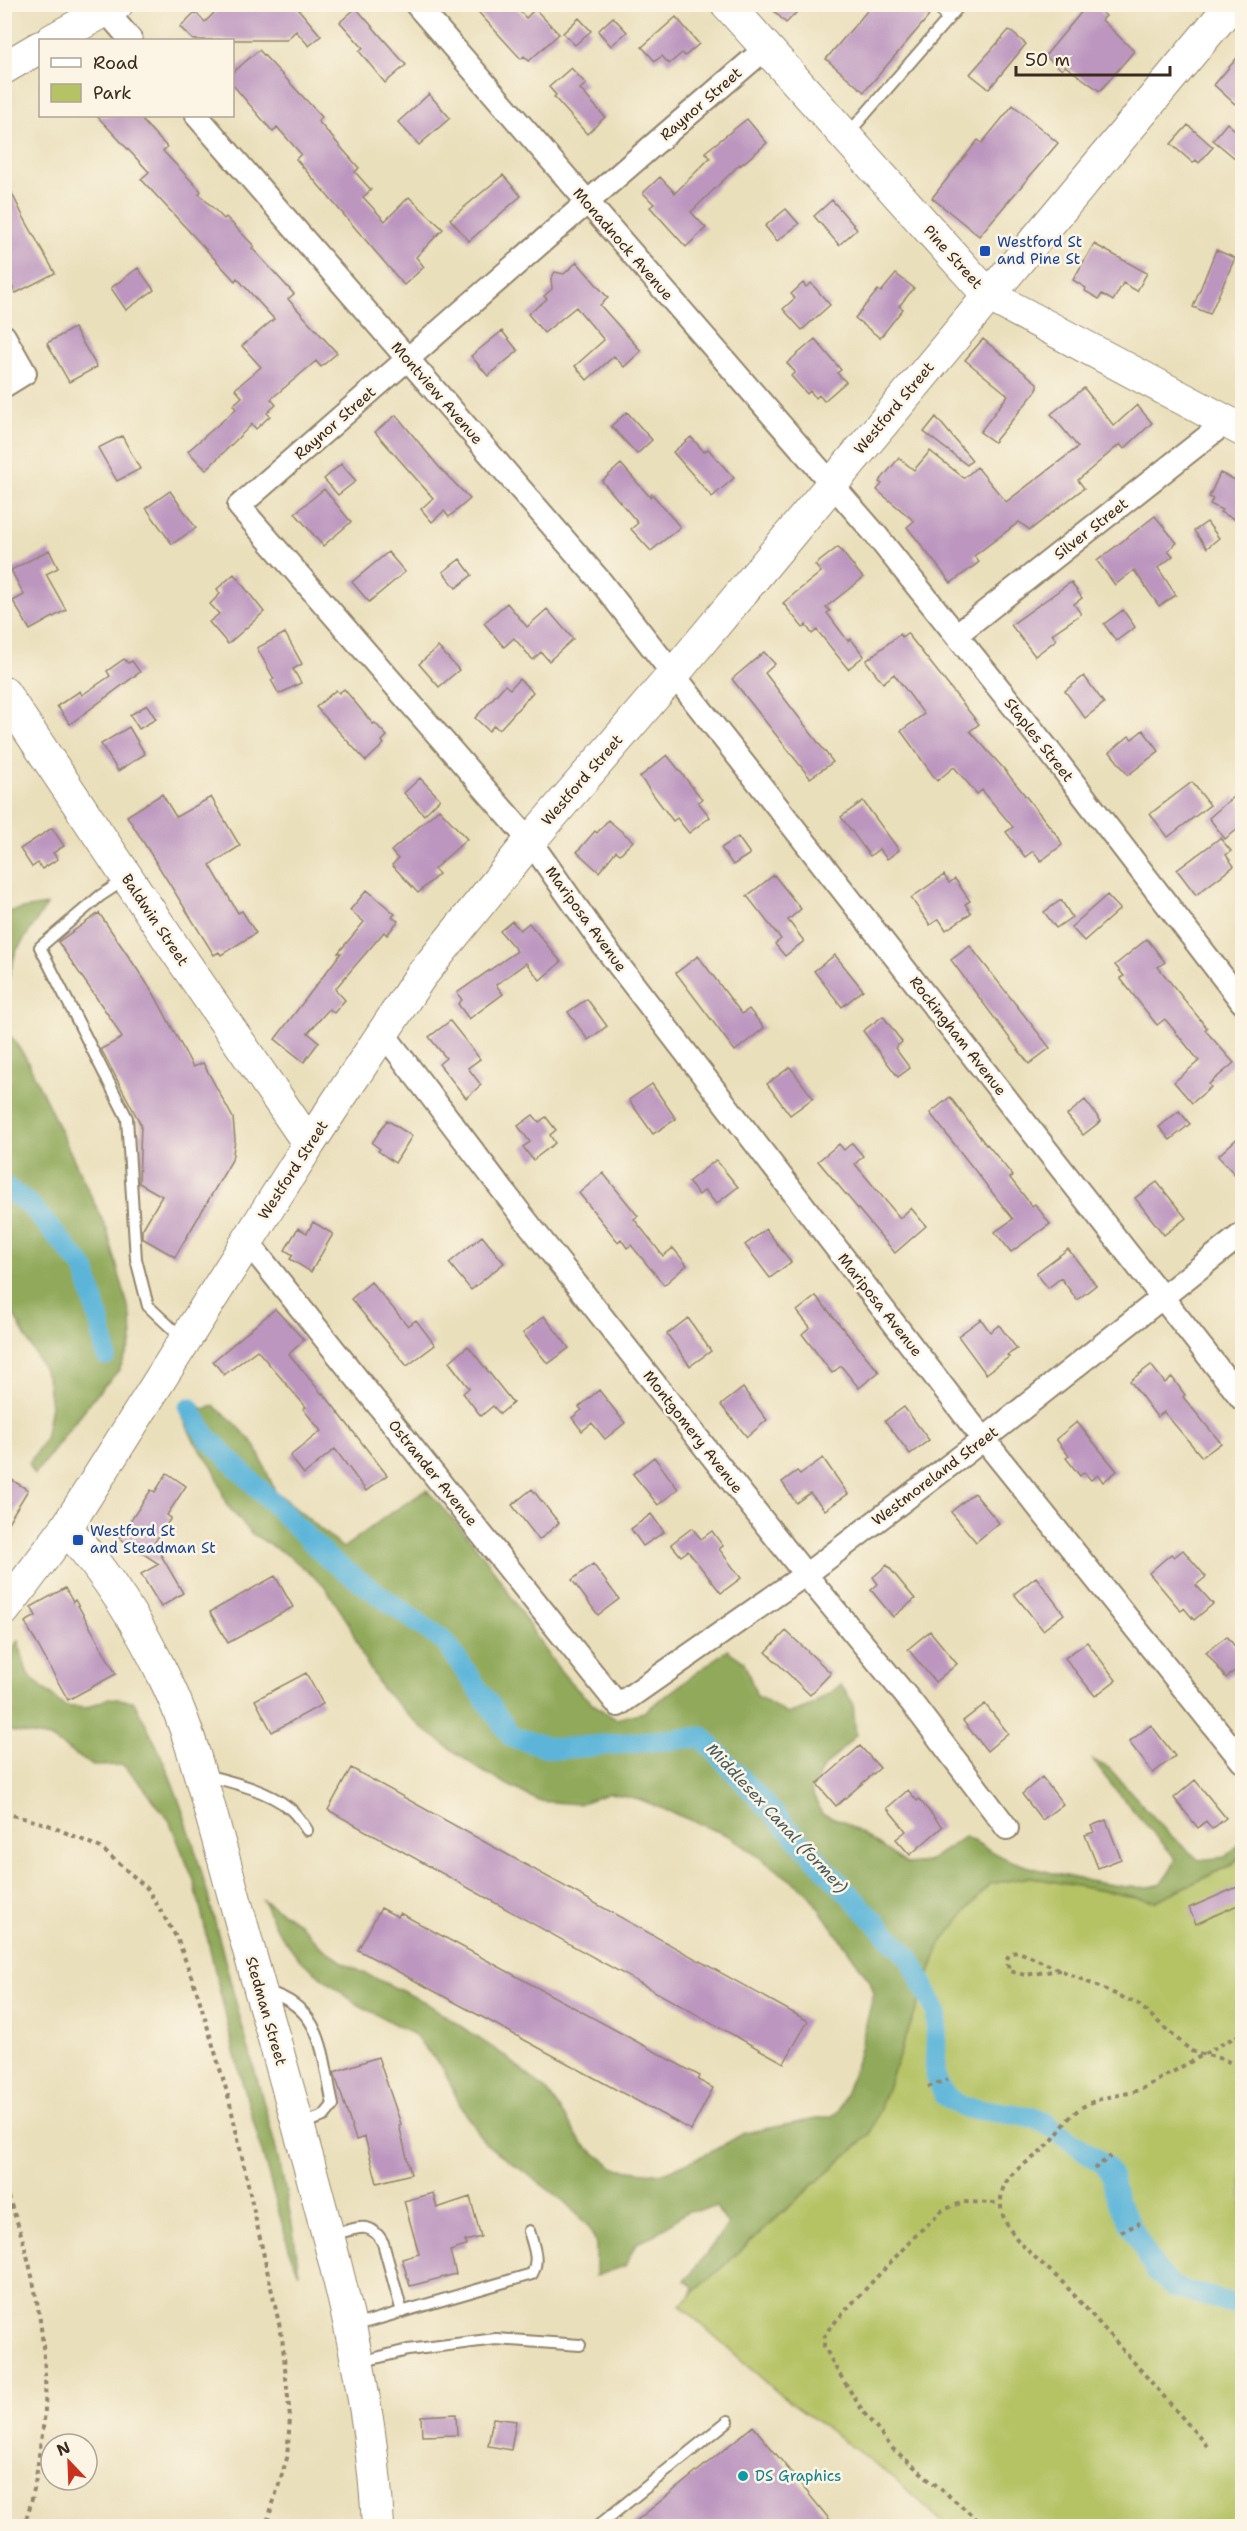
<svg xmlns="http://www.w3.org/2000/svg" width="1247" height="2531" viewBox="0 0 1247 2531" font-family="'Shantell Sans',sans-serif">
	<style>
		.green { fill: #b5c365; stroke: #787642; stroke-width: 1.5 }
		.forest { fill: #90a95a; stroke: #666a3c; stroke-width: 1.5 }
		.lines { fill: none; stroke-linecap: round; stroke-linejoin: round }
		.canal { stroke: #5bb5d9; stroke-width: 21 }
		.building { fill: #bc96bf }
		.lane-casing { stroke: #92846c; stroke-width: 14 }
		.street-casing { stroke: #92846c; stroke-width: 26 }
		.secondary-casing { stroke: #92846c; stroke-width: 34 }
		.path { stroke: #92846c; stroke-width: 4; stroke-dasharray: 4.5 4.5; stroke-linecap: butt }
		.lane { stroke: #fff; stroke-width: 10 }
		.street { stroke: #fff; stroke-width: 22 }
		.secondary { stroke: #fff; stroke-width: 32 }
		.transit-dot { fill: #1a4fb4; stroke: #fcf5e5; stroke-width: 2 }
		.culture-dot { fill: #0f9aa8; stroke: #fcf5e5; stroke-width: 2 }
		.labels { text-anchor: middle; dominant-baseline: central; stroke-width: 5; stroke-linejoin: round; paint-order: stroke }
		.street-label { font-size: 15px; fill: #3b2a1e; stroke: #fcf5e5 }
		.transit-label { font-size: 15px; fill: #164399; stroke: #fcf5e5; text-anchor: start }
		.culture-label { font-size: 15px; fill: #0d838f; stroke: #fcf5e5; text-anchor: start }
		.water-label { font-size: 16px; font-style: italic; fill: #465b5f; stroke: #fcf5e5 }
	</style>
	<rect width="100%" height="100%" fill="#fcf5e5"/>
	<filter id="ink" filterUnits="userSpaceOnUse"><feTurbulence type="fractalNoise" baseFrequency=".0167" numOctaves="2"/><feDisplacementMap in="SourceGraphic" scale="12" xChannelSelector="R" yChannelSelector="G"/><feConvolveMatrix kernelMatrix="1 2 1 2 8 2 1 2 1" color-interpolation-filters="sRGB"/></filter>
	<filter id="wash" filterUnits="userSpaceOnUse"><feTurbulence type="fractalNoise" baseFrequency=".008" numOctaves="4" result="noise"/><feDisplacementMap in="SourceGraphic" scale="24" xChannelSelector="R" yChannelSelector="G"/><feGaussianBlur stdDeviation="1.35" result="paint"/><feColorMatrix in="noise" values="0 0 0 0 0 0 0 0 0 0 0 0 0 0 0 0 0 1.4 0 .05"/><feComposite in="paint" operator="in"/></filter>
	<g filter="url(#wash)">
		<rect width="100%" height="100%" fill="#eadfbb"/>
		<path class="green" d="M1242,1854V2526H947L894,2478L776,2391L680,2305L870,2134L941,1943L989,1884L1030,1877L1156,1901L1232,1865Z"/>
		<path class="forest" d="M47,905L16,951L5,989V912Z
			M4,1027L26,1058L107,1230L131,1317L132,1342L119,1370L95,1396L34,1475L29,1463L45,1439L51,1406L47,1376L5,1299Z
			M194,1402L204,1409L214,1406L234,1422L255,1445L275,1491L343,1548L389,1514L427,1490C449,1516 473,1541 492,1568C529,1620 558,1688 616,1719L644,1712L727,1650L744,1662L757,1696L787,1714L810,1706L841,1685L853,1703L856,1735L821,1771L811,1791L822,1814L843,1821L907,1864L927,1862L964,1837C980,1843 993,1853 1009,1860C1032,1870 1136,1895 1157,1885C1166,1881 1172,1867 1176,1859C1149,1826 1117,1796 1093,1760L1109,1768L1169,1834L1199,1860L1225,1857L1242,1842V1854L1232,1864L1156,1901L1030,1877L989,1884L941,1943L870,2134L692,2294L694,2286L685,2281L728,2225L716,2207L688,2211L651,2237L636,2243L625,2266L596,2276V2242L587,2225L565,2202L485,2143L459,2103L444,2070L413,2034L354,2002L300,1960L275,1927L263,1900L299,1923L320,1946L347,1965L425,2002L505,2056L547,2091L583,2144L615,2168L661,2174L711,2152L744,2133L832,2116L839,2111L855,2068L874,1993L870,1981L807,1892L731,1837L639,1799L610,1793L579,1804L538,1801L480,1770L422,1728L382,1689L364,1659L348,1622L324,1585L289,1556L252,1534L226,1504L215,1471L193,1439L180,1411Z
			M18,1641L28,1675L64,1706L86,1708L109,1698L133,1701C189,1795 211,1912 240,2018C263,2102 290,2186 299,2274L291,2255L235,2056L194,1881L169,1820L140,1783L123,1765L93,1766L50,1738L5,1730V1658Z"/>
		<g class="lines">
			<path class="canal" d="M4,1186L31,1206L85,1269L101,1328L106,1355
				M189,1408L206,1436L329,1559L445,1642L512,1737L556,1749L702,1737L911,1960L937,2013L935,2076L945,2096L962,2107L1032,2117L1045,2123L1105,2165L1111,2175L1117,2200L1155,2270L1173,2287L1242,2306"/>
		</g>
		<g id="blocks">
			<path class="building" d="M223,4H294L321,36L309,46L296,31L286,40H193L180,27L195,12L205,22Z
				M471,4H513L526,18L535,9L559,34L529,61L524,56L521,59Z
				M767,4H805L786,23Z
				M873,4H914L929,16L864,92L826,59Z
				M1088,4H1092L1106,16L1102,20L1134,51L1100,91L1065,66L1062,70L1045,56Z
				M356,8L406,65L385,83L359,51L363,48L340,22Z
				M613,17L627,32L611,46L598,31Z
				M676,17L699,44L685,56L682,53L669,64L662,56L655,61L642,47Z
				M579,18L591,31L575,45L563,33Z
				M1009,30L1026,44L989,89L970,74Z
				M259,50L322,117L318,121L359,168L355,172L371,190L363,197L385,221L409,197L443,229L416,257L424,267L404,285L296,159L301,154L277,127L273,132L232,84V73Z
				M1242,52V94L1235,104L1214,85Z
				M571,68L586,84L580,89L605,117L587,134L554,97L556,95L549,87Z
				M429,94L450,118L419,145L398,122Z
				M1013,105L1058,143L979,236L932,198L978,140L982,143Z
				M97,116H138L167,147L163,151L201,191L199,194L224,219L226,217L254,246L252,248L294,294L288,299L337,353L321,367L316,361L271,399L276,405L267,413L270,416L256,429L252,424L206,470L188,451L236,409L233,405L242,397L235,389L261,367L242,346L274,319L237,278L235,281L141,179L149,172Z
				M747,119L767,143L741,165L740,164L691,212L706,228L686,247L650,207L654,204L643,193L660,177L675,193L710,158L705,152Z
				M1227,123L1242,136V164L1213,140Z
				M1188,125L1213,147L1199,163L1196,160L1193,163L1171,144Z
				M503,175L521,196L469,241L450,219Z
				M4,177L23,216L55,273L16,293L4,273Z
				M832,200L857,229L839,245L814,216Z
				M786,209L799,224L777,241L765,226Z
				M1094,244L1147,273L1137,291L1123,283L1113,301L1102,294L1099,299L1085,291L1086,288L1073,280Z
				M1216,250L1235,258L1210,314L1193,307Z
				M577,262L608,298L600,305L641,351L624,367L614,356L587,380L575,366L604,340L576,307L544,333L528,314L547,299L544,296L552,289L551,279L555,272L564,274Z
				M138,268L154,290L126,310L111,288Z
				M896,274L914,288L899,306L903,309L880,338L855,318L878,290L881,292Z
				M803,283L806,287L811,283L830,305L802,330L783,309L795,298L791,294Z
				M74,328L97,367L69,382L47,343Z
				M502,331L518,351L488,376L471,356Z
				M815,339L841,370L837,373L846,382L824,401L819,395L816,398L810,391L807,394L791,376L795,372L787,363Z
				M983,339L1037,383V390L994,442L980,432L1008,395L965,360Z
				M1084,388L1114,426L1137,405L1152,423L1124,449L1120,444L1078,480L1084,488L1030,530L1019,522L974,556L979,562L951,583L907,527L914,521L877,490L882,484L879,482L899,458L914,470L930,451L964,478L977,467L1006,502L1078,447L1051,414Z
				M627,412L652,440L637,454L611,426Z
				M396,415L439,467L470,499L449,517L444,511L432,522L421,509L433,498L375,432Z
				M936,417L972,460L967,465L924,432Z
				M122,436L140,469L117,481L98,448Z
				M691,437L704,452L708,449L734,478L712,497L673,452Z
				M341,464L356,481L338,495L324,479Z
				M621,464L650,497L652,494L680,527L651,551L631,529L638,523L602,481Z
				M1220,473L1242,483V523L1220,512L1222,510L1210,504L1213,499L1209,497Z
				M324,489L351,522L323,546L295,513Z
				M170,491L196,528L172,544L146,508Z
				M1155,516L1177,543L1168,550L1173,556L1158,568L1176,595L1159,606L1134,570L1115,585L1097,561Z
				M1207,522L1219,538L1207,548L1194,531Z
				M838,547L863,578L826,607L830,611L827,613L848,641L851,639L864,656L848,669L817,630L812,634L806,625L803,628L783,603L821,572L815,565Z
				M49,550L58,568L46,574L66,610L30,630L13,601L24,595L11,570Z
				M388,552L405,572L369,602L352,582Z
				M460,559L472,575L456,588L443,572Z
				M234,574L264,612L228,644L209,622L219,614L210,604L220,594L217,589Z
				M1071,582L1082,598L1074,604L1081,614L1052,634L1056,640L1035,656L1011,625Z
				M507,603L527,627L547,609L573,639L549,661L541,652L533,660L514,638L504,647L484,623Z
				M1123,610L1135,627L1116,641L1104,624Z
				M285,633L302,664L293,669L301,683L279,694L271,680L274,679L257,648Z
				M907,633L979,724L970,731L1004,769L1059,838L1062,845L1041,861L1033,851L1025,857L1006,832L1013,827L982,790L977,794L954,767L937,781L901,731L924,714L894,674L883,683L866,661L900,634L902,637Z
				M438,647L459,670L439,687L419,664Z
				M764,652L775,664L765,673L833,762L810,778L732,679Z
				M124,659L128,663L132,661L140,672L70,724L57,706L80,691L82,695L110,676L107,671Z
				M1084,676L1104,703L1085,718L1065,691Z
				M519,679L533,692L499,730L494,725L489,731L475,718L505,685L510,689Z
				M344,689L373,724L375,723L387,736L382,741L384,744L366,761L316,707L336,690L339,693Z
				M147,705L156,719L139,729L130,715Z
				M129,727L145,754L118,771L101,744Z
				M1143,730L1159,751L1128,775L1110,752L1129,736L1132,739Z
				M667,755L702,799L698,802L710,817L689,833L677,818L673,821L640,777Z
				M420,778L440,799L424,815L404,793Z
				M1192,782L1210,805L1168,837L1150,814Z
				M162,794L176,817L211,797L240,846L210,865L238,913L242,911L256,933L221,955L219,952L214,955L127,816Z
				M1234,796L1242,806V826L1225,839L1209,818Z
				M863,801L899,850L887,859L879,849L870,856L841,817Z
				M439,809L467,839L434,869L439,874L418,893L392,865L398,859L391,851Z
				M608,820L633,841L620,854L616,851L599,872L577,852L595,831L597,833Z
				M52,828L64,846L53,853L58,859L42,869L38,863L32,867L20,849Z
				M738,837L750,854L733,865L721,848Z
				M1220,838L1231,851L1226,855L1234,866L1196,895L1177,870Z
				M774,875L801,909L788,920L804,941L785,956L775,944L781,939L747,896Z
				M944,875L949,883L955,879L970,901L965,904L971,913L946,930L939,919L930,925L911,898Z
				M367,890L395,914L392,917L398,921L387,935L384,932L335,989L345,1000L334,1013L329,1009L308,1033L319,1042L304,1062L275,1039L341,953H338L364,922L350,910Z
				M1107,895L1120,909L1084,941L1071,927Z
				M1061,900L1072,917L1056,928L1044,912Z
				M99,913L154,994L193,1067L203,1063L233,1118L235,1140L232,1160L175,1257L142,1238V1230L162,1196L139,1183L141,1125L101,1049L122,1038L113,1022L58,942Z
				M512,921L520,930L529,923L561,962L540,980L526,963L496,985L503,994L469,1019L458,1004L462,1000L457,993L517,951L500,931Z
				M1147,939L1165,962L1158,967L1207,1028L1205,1030L1234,1063L1209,1084L1211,1087L1192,1103L1174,1082L1199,1061L1165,1019L1157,1025L1120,978L1124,976L1115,965Z
				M970,946L1050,1048L1029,1064L951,960Z
				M835,955L863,990L842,1007L814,971Z
				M698,956L742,1014L749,1009L764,1028L735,1051L676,973Z
				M587,999L607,1026L588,1040L568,1012Z
				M883,1016L902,1042L895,1048L910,1068L898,1077L863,1031Z
				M450,1021L480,1059L468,1068L481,1085L466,1098L439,1064L446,1058L429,1037Z
				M790,1067L813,1098L790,1115L767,1084Z
				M652,1084L676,1119L653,1134L629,1100Z
				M950,1097L986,1145L987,1144L1013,1176L1010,1178L1032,1206L1035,1204L1050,1224L1011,1252L995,1232L1013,1219L930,1113Z
				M1085,1100L1101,1121L1083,1135L1067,1115Z
				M1179,1111L1190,1124L1170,1140L1159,1127Z
				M533,1115L539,1122L546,1117L556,1130L550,1135L555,1143L533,1160L523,1147L530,1142L518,1126Z
				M387,1120L412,1136L395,1163L378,1151L380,1149L372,1143Z
				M1242,1134V1182L1218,1156Z
				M852,1143L863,1156L855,1164L900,1218L911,1208L926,1226L895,1253L818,1161L839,1144L844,1150Z
				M716,1160L738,1187L716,1204L705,1190L699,1195L688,1182Z
				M603,1173L638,1216L634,1219L663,1256L673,1248L687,1265L664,1285L631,1245L627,1248L621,1239L618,1242L579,1193Z
				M1157,1182L1186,1218L1164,1235L1135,1198Z
				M313,1222L333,1234L311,1272L290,1259L293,1255L285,1250L298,1228L307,1233Z
				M766,1229L791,1262L770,1278L745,1245Z
				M482,1236L504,1263L471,1290L449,1263Z
				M1068,1249L1096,1285L1077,1300L1061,1278L1048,1288L1036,1273Z
				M371,1282L408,1326L416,1320L435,1345L407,1366L351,1299Z
				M816,1296L879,1372L859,1388L841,1366L832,1373L802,1334L810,1327L797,1311Z
				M275,1309L304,1340L289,1354L322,1394L323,1393L387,1475L366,1491L335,1449L304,1474L290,1456L321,1431L303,1409L306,1407L257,1350L224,1375L213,1361Z
				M544,1316L569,1348L548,1364L523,1333Z
				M688,1318L711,1351L690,1366L667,1334Z
				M981,1319L990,1332L999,1325L1017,1349L1007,1355L1009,1357L986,1374L958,1336Z
				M468,1346L513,1403L500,1414L493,1406L481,1416L463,1393L469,1388L449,1362Z
				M1151,1365L1165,1383L1172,1377L1185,1395L1183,1397L1221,1443L1202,1457L1164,1412L1157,1417L1130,1381Z
				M743,1388L767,1420L747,1437L721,1405Z
				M599,1390L625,1423L605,1439L592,1423L582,1431L572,1418L582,1410L579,1407Z
				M904,1407L929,1440L910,1454L885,1421Z
				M1077,1422L1117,1471L1103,1482L1098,1475L1091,1480L1084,1472L1080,1476L1066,1458L1069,1456L1056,1439Z
				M654,1457L678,1489L658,1505L633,1474Z
				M823,1458L848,1494L825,1510L810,1493L796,1503L782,1482L797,1471L800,1474Z
				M167,1473L186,1486L167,1515L171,1518L154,1543L183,1593L161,1607L141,1574L159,1564L119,1538L151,1490L155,1492Z
				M4,1475L28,1490L4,1529Z
				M532,1489L559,1523L539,1540L512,1505Z
				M974,1493L999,1523L976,1542L951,1512Z
				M651,1514L664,1532L643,1546L631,1529Z
				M692,1528L701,1539L712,1531L723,1546L719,1549L741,1578L721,1593L688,1551L681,1556L671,1544Z
				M1183,1550L1206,1577L1196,1585L1213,1604L1194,1620L1184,1608L1181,1611L1149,1573L1171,1554L1174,1557Z
				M593,1564L619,1599L598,1615L572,1580Z
				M887,1565L915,1599L893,1617L871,1590L878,1584L873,1577Z
				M275,1576L293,1607L228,1643L210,1612Z
				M1036,1577L1064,1614L1043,1630L1014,1594Z
				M65,1588L73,1602L75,1600L116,1674L68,1700L25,1622L36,1616L31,1607Z
				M786,1631L831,1673L810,1695L766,1652Z
				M930,1631L957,1664L935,1682L908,1649Z
				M1227,1636L1242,1656V1665L1226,1678L1206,1652Z
				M1087,1642L1116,1680L1095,1696L1065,1658Z
				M306,1673L323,1704L272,1732L255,1700Z
				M985,1704L1008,1733L987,1751L963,1721Z
				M1151,1725L1175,1756L1153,1773L1129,1742Z
				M860,1746L880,1768L836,1806L817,1784Z
				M351,1768L808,2021L784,2063L328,1810Z
				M1042,1777L1063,1804L1042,1820L1022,1794Z
				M1195,1780L1226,1818L1212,1829L1206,1821L1198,1828L1174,1798Z
				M908,1790L917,1801L919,1799L942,1827L910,1855L896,1839L906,1831L887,1808Z
				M1106,1820L1121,1859L1098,1868L1085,1835L1094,1832L1091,1826Z
				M1242,1885V1903L1196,1924L1189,1908Z
				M381,1908L398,1917L400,1913L700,2076L698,2080L713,2088L691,2130L358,1950Z
				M378,2057L401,2124L399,2125L411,2174L377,2183L365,2137L356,2140L334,2072Z
				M433,2193L437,2208L470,2197L481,2237L465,2241L466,2246L450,2251L456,2274L410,2286L402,2259L419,2254L404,2201Z
				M456,2414L457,2435L422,2436L421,2416Z
				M493,2418L516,2421L511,2450L488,2446Z
				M753,2426L835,2526H630Z"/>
		</g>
	</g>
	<g filter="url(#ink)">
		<use href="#blocks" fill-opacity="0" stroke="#92846c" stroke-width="1.5"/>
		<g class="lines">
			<g class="lane-casing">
				<path id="lane" d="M939,4L947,21
					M847,135L961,4
					M126,879L100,896L40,947L127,1118L136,1259L148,1306L182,1338
					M205,1775C232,1782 267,1790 289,1808C296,1813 302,1823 307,1830
					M267,1992C324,2007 322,2055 333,2105L324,2116L299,2125
					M331,2235C354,2230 370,2218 383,2243L402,2312
					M353,2326L532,2274C540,2260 533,2245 529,2231
					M360,2362L408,2350L496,2339L580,2345
					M598,2526L728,2421"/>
			</g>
			<g class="street-casing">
				<path id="street" d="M100,4L131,40
					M416,4L876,535L1046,747L1242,1002
					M765,49C588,200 414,354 239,506L530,841L603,945L970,1422L1242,1761
					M197,116L601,582L1242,1399
					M4,336L25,373L4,386
					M956,635L1226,422
					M383,1033L520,1213L805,1574L912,1703L1007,1828
					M247,1241L618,1705L816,1567L984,1439L1242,1234"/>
			</g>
			<g class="secondary-casing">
				<path id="secondary" d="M727,4L988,295L1242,430
					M52,40L117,4
					M4,68L40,47
					M4,693L175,949L309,1144
					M66,1528C108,1575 141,1627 167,1683C193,1737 207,1803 224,1860C241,1923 259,1986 277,2049C320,2206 370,2363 378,2526
					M4,1610L66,1528L309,1144L420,977L530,841L678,669L1232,4"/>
			</g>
			<path class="path" d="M4,1813L46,1824L101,1848L147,1888L178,1940L198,1995L229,2099L282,2337L290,2418L287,2458L266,2526
				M1060,1970L1025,1975L1010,1971C1007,1964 1005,1958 1011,1953L1019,1952L1138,2004L1191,2051L1222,2059L1242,2067
				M928,2087L948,2079
				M1094,2169L1111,2156
				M4,2188C32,2251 48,2341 45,2409C44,2424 41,2440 39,2455C36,2480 33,2503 23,2526
				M1121,2232L1140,2223
				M1207,2446C1160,2392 1113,2338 1065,2285C1049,2268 1027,2253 1013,2234C1006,2224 1000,2213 1001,2201C1001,2171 1032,2163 1049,2144C1062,2130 1068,2114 1086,2105C1104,2095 1124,2096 1142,2089L1242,2033
				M985,2526L893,2449L864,2413L837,2370L824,2346V2338L829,2329L844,2312L918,2233L943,2210L964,2202L1000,2203"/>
			<use href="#lane" class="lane"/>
			<use href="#street" class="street"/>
			<use href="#secondary" class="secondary"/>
		</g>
	</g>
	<g class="transit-dot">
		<rect x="979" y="245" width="12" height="12" rx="3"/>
		<rect x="72" y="1534" width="12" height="12" rx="3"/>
	</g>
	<circle class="culture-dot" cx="743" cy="2476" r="6"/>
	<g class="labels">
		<g class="street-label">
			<text transform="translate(701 104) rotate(-41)">Raynor Street</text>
			<text transform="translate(623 244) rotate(49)">Monadnock Avenue</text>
			<text transform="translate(953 257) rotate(48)">Pine Street</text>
			<text transform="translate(437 393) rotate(49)">Montview Avenue</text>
			<text transform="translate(894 408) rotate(-50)">Westford Street</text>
			<text transform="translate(335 423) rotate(-41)">Raynor Street</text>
			<text transform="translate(1091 529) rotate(-38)">Silver Street</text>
			<text transform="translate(1039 740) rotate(52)">Staples Street</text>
			<text transform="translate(582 780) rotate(-49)">Westford Street</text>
			<text transform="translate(586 919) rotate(54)">Mariposa Avenue</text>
			<text transform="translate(155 920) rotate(56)">Baldwin Street</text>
			<text transform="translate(958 1036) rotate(52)">Rockingham Avenue</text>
			<text transform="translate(293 1170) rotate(-57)">Westford Street</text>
			<text transform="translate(880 1305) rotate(52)">Mariposa Avenue</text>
			<text transform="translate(693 1432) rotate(52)">Montgomery Avenue</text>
			<text transform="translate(433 1473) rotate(51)">Ostrander Avenue</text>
			<text transform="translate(935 1476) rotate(-37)">Westmoreland Street</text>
			<text transform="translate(266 2011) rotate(74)">Stedman Street</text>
		</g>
		<g class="transit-label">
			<text x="997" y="242">Westford St<tspan x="997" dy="17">and Pine St</tspan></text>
			<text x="90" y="1531">Westford St<tspan x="90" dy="17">and Steadman St</tspan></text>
		</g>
		<g class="culture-label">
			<text x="755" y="2476">DS Graphics</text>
		</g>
		<g class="water-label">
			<text transform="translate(777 1818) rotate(47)">Middlesex Canal (former)</text>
		</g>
	</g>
	<rect width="1247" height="2531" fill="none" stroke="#fcf5e5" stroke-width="24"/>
	<rect x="39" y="39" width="195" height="78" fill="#fcf5e5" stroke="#afa495" stroke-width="1.5"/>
	<rect x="51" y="58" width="30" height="9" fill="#ffffff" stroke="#afa495" stroke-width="1.5"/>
	<text x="93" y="69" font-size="18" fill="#3b2a1e">Road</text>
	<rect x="51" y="84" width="30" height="18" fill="#b5c365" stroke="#afa495" stroke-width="1.5"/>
	<text x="93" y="99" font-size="18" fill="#3b2a1e">Park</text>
	<g transform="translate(69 2462) rotate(337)"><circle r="28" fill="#fcf5e5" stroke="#afa495" stroke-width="1.5"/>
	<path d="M0-4.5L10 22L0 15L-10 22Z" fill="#c8321e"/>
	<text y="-9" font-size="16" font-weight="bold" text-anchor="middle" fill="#3b2a1e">N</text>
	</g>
	<path d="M1016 66v9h154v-9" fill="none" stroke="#3b2a1e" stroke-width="3"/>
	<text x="1025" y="66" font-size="18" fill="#3b2a1e" stroke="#fcf5e5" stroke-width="4.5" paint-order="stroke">50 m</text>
</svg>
